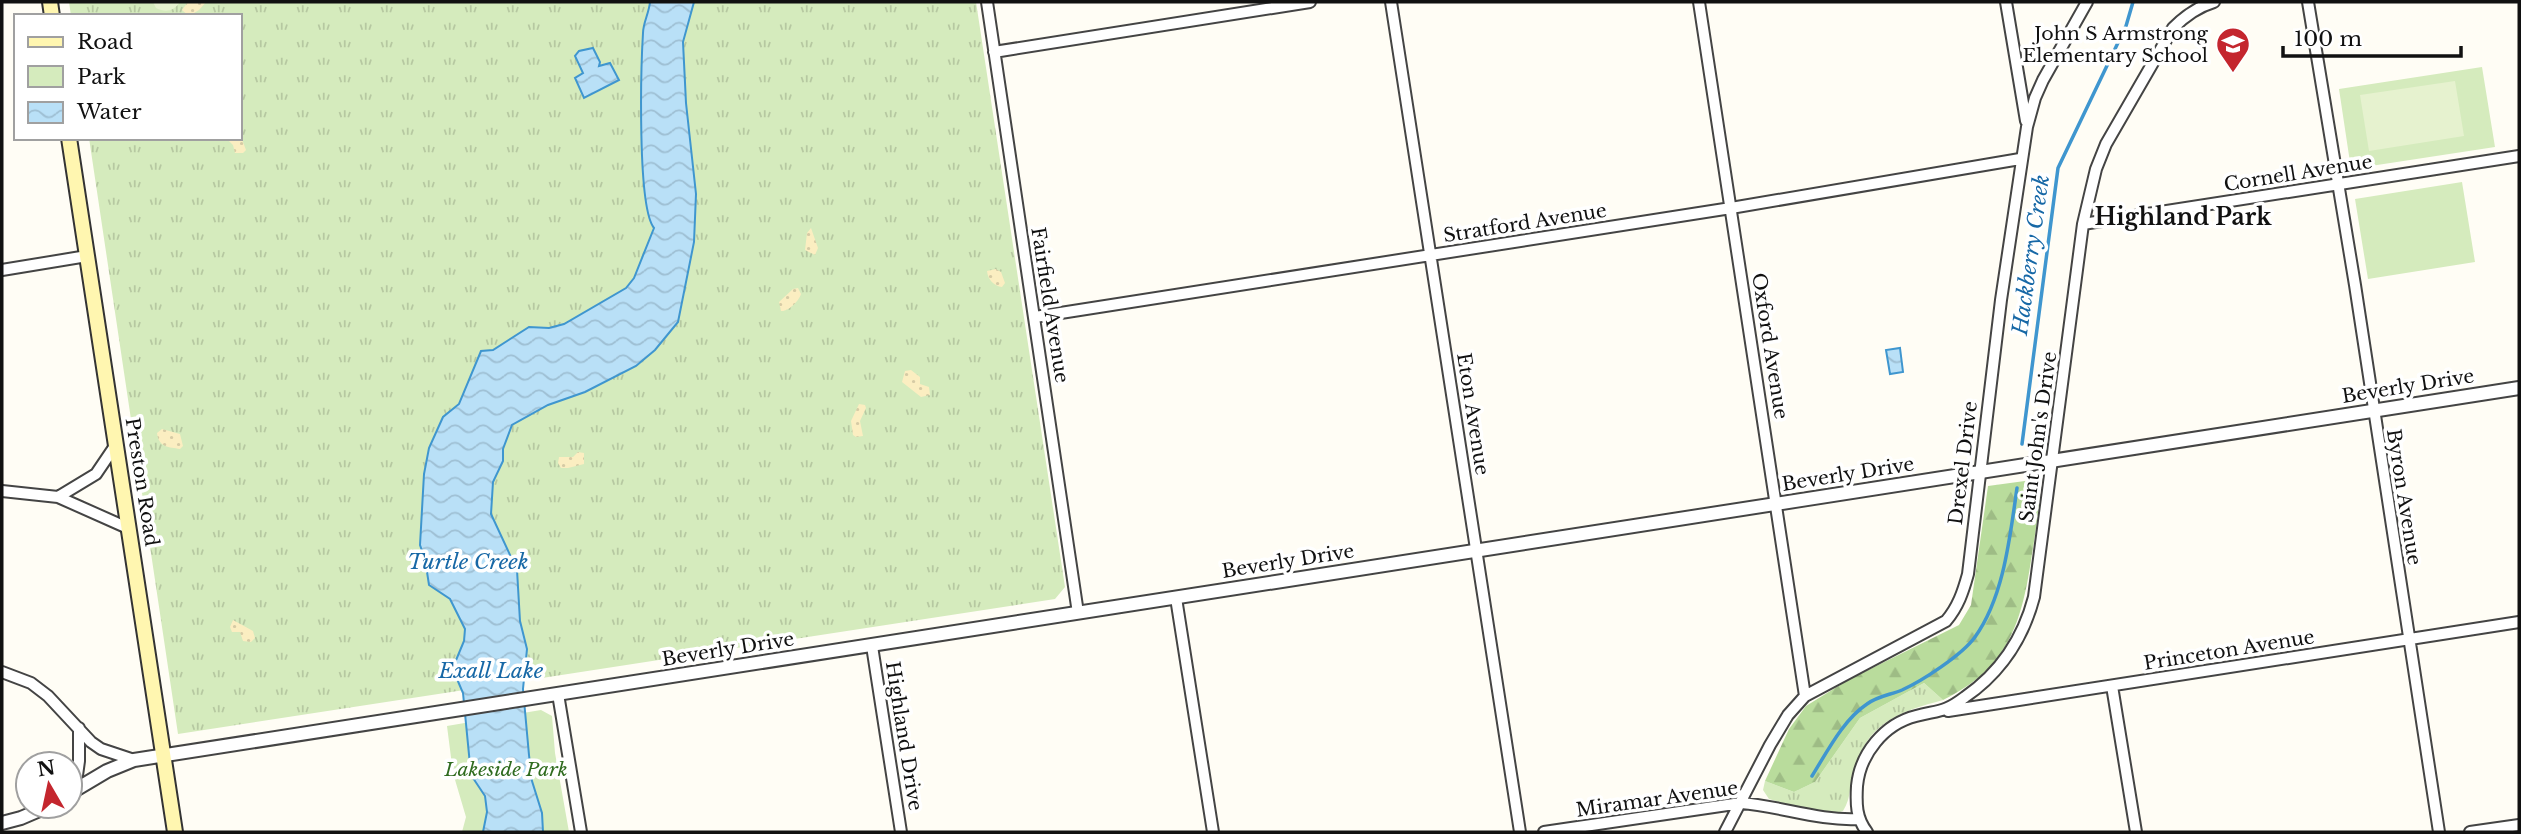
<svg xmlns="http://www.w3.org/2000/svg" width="2521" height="834" viewBox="0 0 2521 834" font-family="'Libre Baskerville',serif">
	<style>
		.grass { fill: url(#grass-tufts) }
		.forest { fill: url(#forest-firs) }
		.sand { fill: url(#sand-dots) }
		.park { fill: #d5ebbd }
		.pitch { fill: #e6f2cf }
		.water { fill: url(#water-waves); stroke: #3f96cf; stroke-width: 2 }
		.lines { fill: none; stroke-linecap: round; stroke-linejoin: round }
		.stream { stroke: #3f96cf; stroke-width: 3.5 }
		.minor-casing { stroke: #444; stroke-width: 14 }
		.tertiary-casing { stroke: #444; stroke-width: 16 }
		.secondary-casing { stroke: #333; stroke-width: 18 }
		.minor { stroke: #fff; stroke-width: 10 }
		.tertiary { stroke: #fff; stroke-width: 12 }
		.secondary { stroke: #fff6b0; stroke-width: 14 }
		.labels { text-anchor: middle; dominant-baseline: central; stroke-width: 7; stroke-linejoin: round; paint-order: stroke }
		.poi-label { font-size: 19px; fill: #111; stroke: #fff; text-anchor: end }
		.street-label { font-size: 19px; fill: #111; stroke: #fff }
		.park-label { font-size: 19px; font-style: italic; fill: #2f6b1f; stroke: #fff }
		.water-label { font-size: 21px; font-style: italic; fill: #1768a6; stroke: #fff }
		.quarter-label { font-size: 23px; font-weight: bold; fill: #111; stroke: #fff }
	</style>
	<defs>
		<pattern id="grass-tufts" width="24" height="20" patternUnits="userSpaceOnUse" patternTransform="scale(1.75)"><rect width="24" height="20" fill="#d5ebbd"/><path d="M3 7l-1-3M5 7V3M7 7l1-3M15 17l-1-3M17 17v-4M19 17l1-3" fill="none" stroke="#b6c8a1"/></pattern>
		<pattern id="forest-firs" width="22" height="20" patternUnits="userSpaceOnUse" patternTransform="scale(1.75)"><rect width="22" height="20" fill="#b9dc9c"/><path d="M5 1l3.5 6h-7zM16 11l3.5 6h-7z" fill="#9ebc85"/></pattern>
		<pattern id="sand-dots" width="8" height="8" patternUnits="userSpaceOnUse" patternTransform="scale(1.75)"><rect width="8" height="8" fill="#fbeec1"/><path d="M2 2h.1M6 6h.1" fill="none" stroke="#d6cba5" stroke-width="1.8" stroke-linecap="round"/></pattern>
		<pattern id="water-waves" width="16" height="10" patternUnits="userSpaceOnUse" patternTransform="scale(1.75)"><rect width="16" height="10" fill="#b9e0f7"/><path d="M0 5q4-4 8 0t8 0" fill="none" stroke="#9ebfd3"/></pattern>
	</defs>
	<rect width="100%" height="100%" fill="#fffdf5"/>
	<path class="grass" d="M69,2H976L1065,587L1055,599L178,734L89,138H240V16H71Z
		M1924,683L1943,700C1899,712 1869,722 1854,769C1849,784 1852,797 1843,811C1822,818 1790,805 1769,799L1763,790L1765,781L1794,792L1815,782L1860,718Z"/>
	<path class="forest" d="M2040,479C2040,504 2036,529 2032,554C2022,622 2009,668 1943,700L1924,683L1860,718L1815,782L1794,792L1765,781L1789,729L1806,706L1848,680L1959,625L1971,605L1988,486Z"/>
	<path class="sand" d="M188,2H206L199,10L189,16L182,10Z
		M240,134L246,150L243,153H235L233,145L226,138H240Z
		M811,228L818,248L815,255L805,250L807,233Z
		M996,269L1001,272L1005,283L1002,287C994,286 988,280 987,271Z
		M798,288L801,294C799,301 788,312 781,311L779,302L793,289Z
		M911,370L920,377V384L929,387L930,395L921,397L902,382L905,371Z
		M859,404L865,405L866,408L860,421L863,436L856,437L853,435L851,421Z
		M162,429L180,434L183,446L180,449C169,447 159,448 157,433Z
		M578,452L584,453V464L568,468H561L558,463L559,457H573Z
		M233,620L253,631L255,638L251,642L243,641L240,632H232L230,627Z"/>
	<path class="park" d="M2482,67L2495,147L2351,169L2339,89Z
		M2462,182L2475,262L2368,279L2355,199Z
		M541,710L552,716L555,753L569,832H462L466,817L453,773L447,726Z"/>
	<path class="pitch" d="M153,2H180C174,11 166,13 156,8Z
		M2455,81L2464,136L2369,151L2360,95Z"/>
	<path class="water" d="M650,2H694L683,42L686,103L696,194L694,242L678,322L655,350L636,366L585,392L548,405L512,425L503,449V461L493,482L491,514L517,570L520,621L527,649L523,689L529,755L532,781L542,813L543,832H483L487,812L485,796L471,775L463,693L454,672V665L464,641L465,629L450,599L429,585L425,559L420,545L424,474L429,448L443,417L459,404L481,351L493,350L529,327L549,328L564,324L626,288L634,278L654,228C637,207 641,66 643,33C643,23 649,13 650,2Z
		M593,48L600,62L599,66L610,63L619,80L584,98L575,78L583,73L575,56L579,51Z
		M1900,348L1903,372L1890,374L1886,350Z"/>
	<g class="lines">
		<path class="stream" d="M2022,444L2058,168L2126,26L2133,2
			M1812,776C1827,752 1843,720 1867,704C1878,696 1890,695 1902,690C1922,681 1962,655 1975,637C2004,597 2010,536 2017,488"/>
		<g class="minor-casing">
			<path id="minor" d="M987,2L1078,613
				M1391,2C1434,279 1476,556 1520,832
				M1699,2L1805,696
				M2006,2L2026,121
				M2308,2L2355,285L2439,832
				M994,52L1310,2
				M2083,224L2519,156
				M2,270L87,256
				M1035,317L1731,208L2020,159
				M2,491L58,497L130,529
				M58,497L96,474L117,443
				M1176,598L1213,832
				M872,646L901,832
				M2,672L31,683L48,696L91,742L101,749L134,760
				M2112,686L2136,832
				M558,694L581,832
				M1948,711L2519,622
				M75,790L79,761V728
				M1544,832L1741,803C1780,806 1819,821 1858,819
				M1725,832L1770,745L1788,715L1805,696L1946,621C1958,607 1963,592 1968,574L2001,300L2027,127L2035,98L2043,80L2087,2
				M1867,832C1856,818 1856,804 1857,786C1860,754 1884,724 1916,716C1939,710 1944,713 1965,697C2001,672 2023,639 2034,597L2083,224L2096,169L2106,144L2173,28C2185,16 2197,7 2214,2
				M2470,832L2519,825"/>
		</g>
		<g class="tertiary-casing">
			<path id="tertiary" d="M70,793L107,771L134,760L2519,388
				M2,823L21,818L49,806"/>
		</g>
		<g class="secondary-casing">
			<path id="secondary" d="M50,2L52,16
				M69,138L175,832"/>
		</g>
		<use href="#minor" class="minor"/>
		<use href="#tertiary" class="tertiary"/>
		<use href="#secondary" class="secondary"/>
	</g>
	<defs>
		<g id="school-pin" transform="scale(1.75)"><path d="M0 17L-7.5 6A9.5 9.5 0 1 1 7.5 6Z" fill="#c4262e" stroke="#fff"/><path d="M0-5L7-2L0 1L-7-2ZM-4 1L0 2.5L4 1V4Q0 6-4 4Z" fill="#fff"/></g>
	</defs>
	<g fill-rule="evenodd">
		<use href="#school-pin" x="2233" y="44"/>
	</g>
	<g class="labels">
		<g class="poi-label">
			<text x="2208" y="33">John S Armstrong<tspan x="2208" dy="22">Elementary School</tspan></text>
		</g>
		<g class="street-label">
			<text transform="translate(2298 173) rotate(-9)">Cornell Avenue</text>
			<text transform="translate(1525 223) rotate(-9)">Stratford Avenue</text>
			<text transform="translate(1050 305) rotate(81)">Fairfield Avenue</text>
			<text transform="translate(1770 346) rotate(81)">Oxford Avenue</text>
			<text transform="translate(2408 386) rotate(-9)">Beverly Drive</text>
			<text transform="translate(1473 414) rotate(81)">Eton Avenue</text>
			<text transform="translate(2038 437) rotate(-82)">Saint John's Drive</text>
			<text transform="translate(1963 463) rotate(-83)">Drexel Drive</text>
			<text transform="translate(1848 474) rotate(-9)">Beverly Drive</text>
			<text transform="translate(142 482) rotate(81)">Preston Road</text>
			<text transform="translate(2404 497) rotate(81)">Byron Avenue</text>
			<text transform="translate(1288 561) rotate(-9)">Beverly Drive</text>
			<text transform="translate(728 649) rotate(-9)">Beverly Drive</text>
			<text transform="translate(2229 650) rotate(-9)">Princeton Avenue</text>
			<text transform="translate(904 736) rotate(81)">Highland Drive</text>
			<text transform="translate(1657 799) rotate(-8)">Miramar Avenue</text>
		</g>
		<g class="park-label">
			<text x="506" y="769">Lakeside Park</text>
		</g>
		<g class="water-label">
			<text transform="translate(2031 255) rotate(-82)">Hackberry Creek</text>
			<text x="468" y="562">Turtle Creek</text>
			<text x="491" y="671">Exall Lake</text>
		</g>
		<g class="quarter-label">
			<text x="2183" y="217">Highland Park</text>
		</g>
	</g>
	<rect width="2521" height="834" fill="none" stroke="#111111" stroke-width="7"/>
	<rect x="14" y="14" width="228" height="126" fill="#ffffff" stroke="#a0a0a0" stroke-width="2"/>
	<rect x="28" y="37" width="35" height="10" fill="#fff6b0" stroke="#a0a0a0" stroke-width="2"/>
	<text x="77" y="49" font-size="21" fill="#111111">Road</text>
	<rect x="28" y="66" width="35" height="21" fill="#d5ebbd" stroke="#a0a0a0" stroke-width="2"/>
	<text x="77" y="84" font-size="21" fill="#111111">Park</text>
	<rect x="28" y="102" width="35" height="21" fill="url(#water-waves)" stroke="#a0a0a0" stroke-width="2"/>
	<text x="77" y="119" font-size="21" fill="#111111">Water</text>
	<g transform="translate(49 785) rotate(351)"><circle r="33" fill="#ffffff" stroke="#a0a0a0" stroke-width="2"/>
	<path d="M0-5L12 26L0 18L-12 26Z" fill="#c4262e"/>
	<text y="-10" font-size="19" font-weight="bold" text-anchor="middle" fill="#111111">N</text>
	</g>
	<path d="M2283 46v10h178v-10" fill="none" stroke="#111111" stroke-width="3.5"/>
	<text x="2294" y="46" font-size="21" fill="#111111" stroke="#ffffff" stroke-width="5" paint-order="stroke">100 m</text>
</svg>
